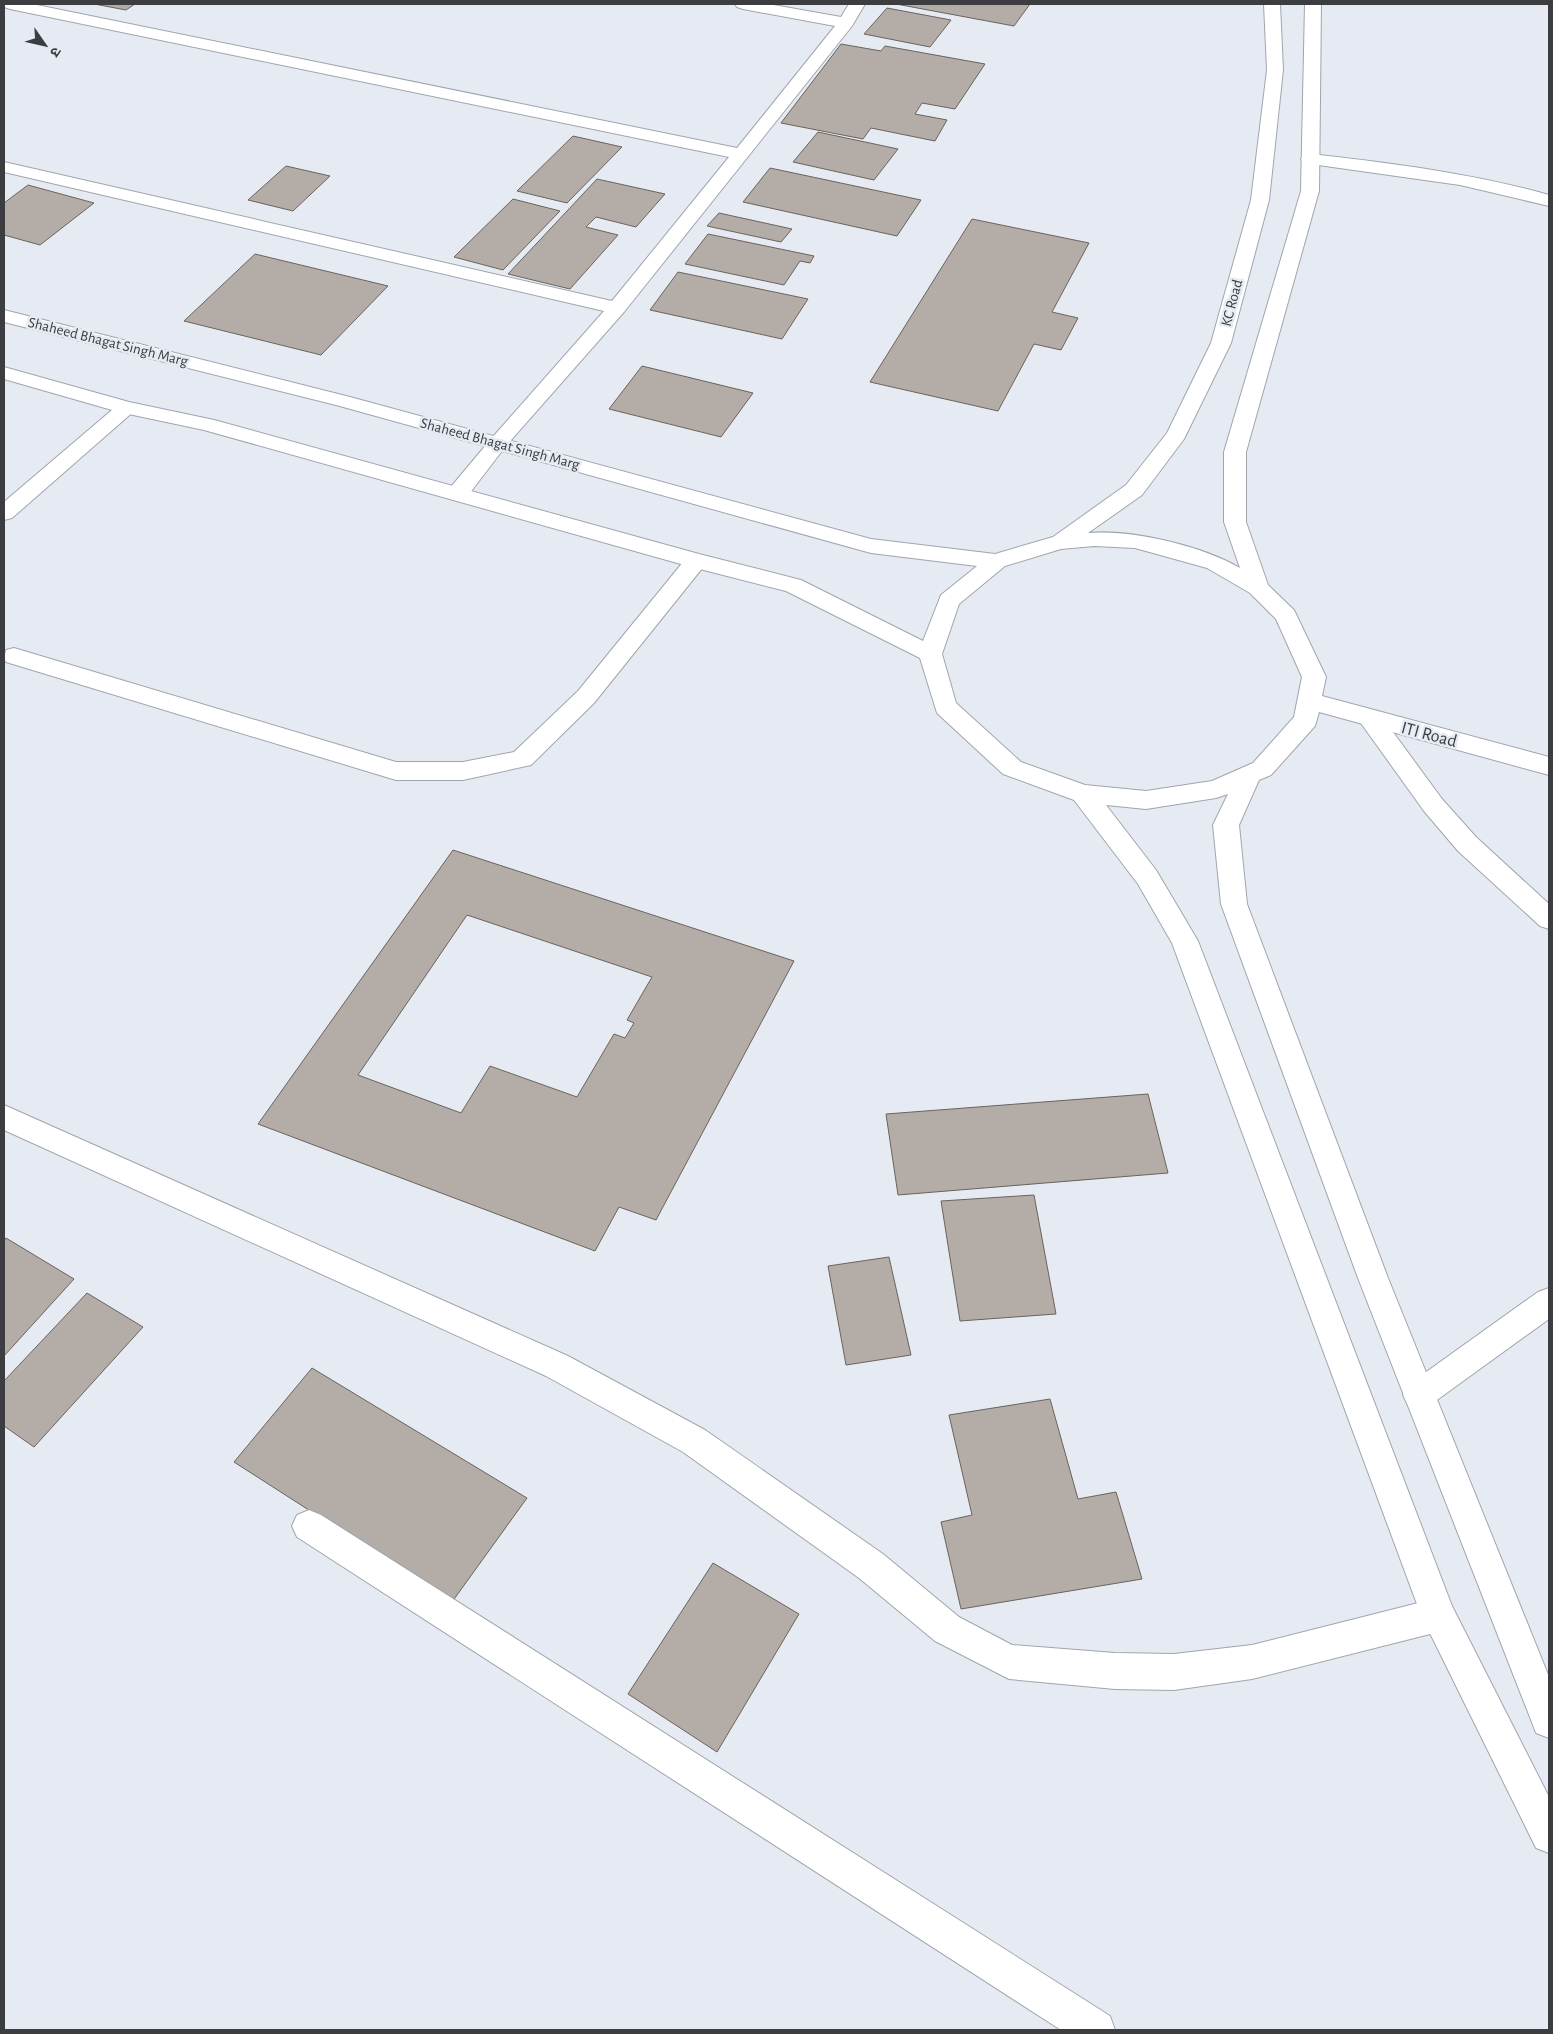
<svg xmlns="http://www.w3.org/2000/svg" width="1553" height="2034" viewBox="0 0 1553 2034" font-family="'Alegreya Sans','Noto Sans Devanagari',sans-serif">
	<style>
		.building { fill: #b4aca6; stroke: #6a635d; fill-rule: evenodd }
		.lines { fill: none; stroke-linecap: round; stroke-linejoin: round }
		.lane-casing { stroke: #a0a5ad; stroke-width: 2 }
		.street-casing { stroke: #a0a5ad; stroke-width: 2 }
		.secondary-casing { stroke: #a0a5ad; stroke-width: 2 }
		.lane { fill: #fff; fill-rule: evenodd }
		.street { fill: #fff; fill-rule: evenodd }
		.secondary { fill: #fff; fill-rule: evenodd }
		.labels { text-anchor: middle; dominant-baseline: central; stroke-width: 5; stroke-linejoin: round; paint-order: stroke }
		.far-street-label { font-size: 15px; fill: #3b3d40; stroke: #e6ebf3 }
		.street-label { font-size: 18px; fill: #3b3d40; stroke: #e6ebf3 }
	</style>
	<rect width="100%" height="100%" fill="#e6ebf3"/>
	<path class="building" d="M94,4H135L126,10Z
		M896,4H1030L1014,26Z
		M887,8L951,20L930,47L864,34Z
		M841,44L881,51L885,46L985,64L955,109L922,103L915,114L947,120L935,141L871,128L863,139L781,123Z
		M818,132L898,149L874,180L793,162Z
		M573,136L622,147L567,203L517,191Z
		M286,166L330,176L293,211L248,200Z
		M770,168L921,200L897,236L743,202Z
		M597,179L665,194L636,227L596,217L586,227L618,235L570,289L508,274Z
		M28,185L94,203L40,245L4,235V203Z
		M513,199L560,211L503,270L454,257Z
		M719,213L792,229L781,242L707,226Z
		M972,219L1089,243L1052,312L1078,318L1061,350L1034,344L998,411L870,382Z
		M708,234L814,256L810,263L800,261L784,285L685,264Z
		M255,254L388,286L321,355L184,321Z
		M678,272L808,299L782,339L650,310Z
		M642,366L753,393L721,437L609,409Z
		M453,850L794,961L656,1220L619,1207L595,1251L258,1124ZM467,915L652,977L627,1020L634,1023L625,1038L614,1034L577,1097L490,1066L461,1113L358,1075Z
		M1148,1094L1168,1173L898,1195L886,1114Z
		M1034,1195L1056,1314L960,1321L941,1201Z
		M6,1238L74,1279L4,1356V1241Z
		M889,1257L911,1355L846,1365L828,1266Z
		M87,1293L143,1327L34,1447L4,1426V1381Z
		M312,1368L527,1498L452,1602L234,1462Z
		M1050,1399L1078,1499L1116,1492L1142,1579L961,1609L941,1522L972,1515L949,1415Z
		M713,1563L799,1614L717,1752L628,1694Z"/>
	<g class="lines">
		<g class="lane-casing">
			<path id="lane" d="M1310,154C1391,163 1471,173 1549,195V206L1460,185L1304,163L1301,159L1304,155Z
				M696,554L704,556L707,561L704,566L594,703L531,765L463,780H396L6,662L4,658L6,650L14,648L396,762H463L514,752L578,691L688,556Z
				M4,1105L568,1356L705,1430L883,1554L959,1617L1012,1645L1115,1653L1174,1654L1252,1645L1438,1598L1450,1603L1455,1615L1450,1627L1438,1632L1252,1679L1174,1690L1115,1689L1009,1679L935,1641L859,1578L683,1452L546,1376L4,1130Z
				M309,1510L321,1515L1110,2016L1115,2030H1061L297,1537L292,1526L297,1515Z"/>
		</g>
		<g class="street-casing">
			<path id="street" d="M4,4H32L737,148L835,26L743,9L737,7L735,4H768L841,17L849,4H865L852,26L624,312L505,447L466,498L458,500L450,498L447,493L450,488L491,439L604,311L4,172V162L612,301L729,157L10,9L4,7Z
				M126,402L133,404L136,408L133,412L12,518L4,520V502L119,404Z
				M1370,711L1379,713L1442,799L1476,837L1549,904V929L1540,926L1458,851L1424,811L1358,719L1361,713Z
				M1549,1288V1319L1430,1405L1419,1410L1408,1405L1403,1395L1408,1385L1538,1292Z"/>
		</g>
		<g class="secondary-casing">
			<path id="secondary" d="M1264,4H1280L1283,70L1269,200L1231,343L1184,439L1142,495L1088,533C1131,529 1203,546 1240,568L1224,522V452L1301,191L1305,4H1321L1319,191L1246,452V522L1268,585L1294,610L1326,677L1322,696L1549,757V775L1319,712L1315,726L1271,775L1259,780L1239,825L1247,904L1388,1278L1549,1677V1738L1536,1733L1531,1720L1358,1278L1221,904L1213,825L1228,794L1216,798L1146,809L1106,805L1156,870L1198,941L1452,1606L1549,1797V1853L1536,1848L1421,1615L1172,943L1138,884L1074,800L1003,774L937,713L920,658L786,591L688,566L204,430L119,412L4,379V367L129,402L214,420L699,554L801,580L923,641L941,595L977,566L871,553L336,405L4,322V310L350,397L871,539L995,554L1053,537L1126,485L1167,433L1211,343L1251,200L1267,70ZM1094,546L1135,548L1207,568L1250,593L1276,619L1302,677L1294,717L1253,763L1212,781L1146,791L1085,785L1021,762L956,703L942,654L959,604L1005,566L1061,549Z"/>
		</g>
		<use href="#lane" class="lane"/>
		<use href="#street" class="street"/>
		<use href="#secondary" class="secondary"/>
	</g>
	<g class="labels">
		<g class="far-street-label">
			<text transform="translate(1232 303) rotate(-75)">KC Road</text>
			<text transform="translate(108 342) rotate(14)">Shaheed Bhagat Singh Marg</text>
			<text transform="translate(500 444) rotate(15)">Shaheed Bhagat Singh Marg</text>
		</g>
		<g class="street-label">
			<text transform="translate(1429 735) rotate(15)">ITI Road</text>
		</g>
	</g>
	<rect width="1553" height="2034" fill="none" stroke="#3b3d40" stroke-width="10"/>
	<g transform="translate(45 45) rotate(124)" stroke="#e6ebf3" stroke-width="4" paint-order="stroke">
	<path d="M0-4L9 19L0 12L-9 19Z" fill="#3b3d40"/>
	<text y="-8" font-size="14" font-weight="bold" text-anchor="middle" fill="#3b3d40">उ</text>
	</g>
</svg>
